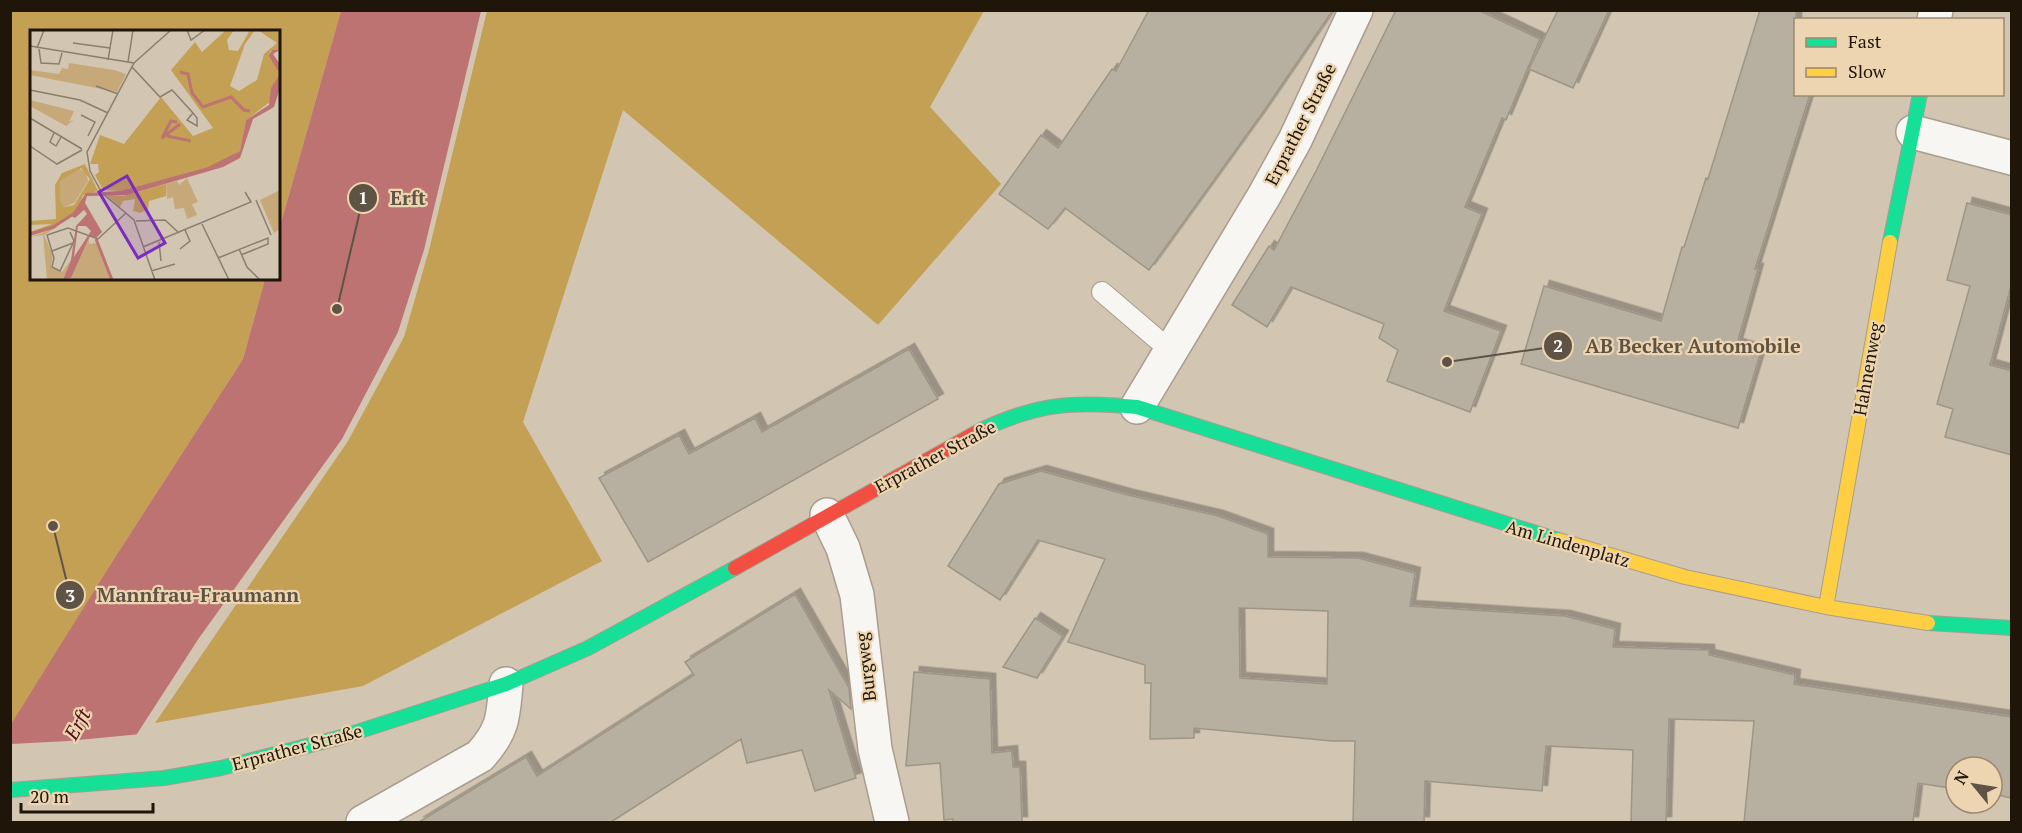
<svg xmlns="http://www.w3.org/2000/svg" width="2022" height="833" viewBox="0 0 2022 833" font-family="'PT Serif',serif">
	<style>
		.forest { fill: #c4a054 }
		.water { fill: #be7373 }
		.pier { fill: #d2c5b2 }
		.building { fill: #b7b0a0; stroke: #9d9585; stroke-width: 1.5; fill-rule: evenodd; filter: url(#shadow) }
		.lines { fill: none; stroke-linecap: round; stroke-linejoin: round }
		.lane-casing { stroke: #a89d8e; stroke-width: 22 }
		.street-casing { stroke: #a89d8e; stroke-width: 36 }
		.fast-casing { stroke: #a89d8e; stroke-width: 16 }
		.slow-casing { stroke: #a89d8e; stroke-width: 16 }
		.jam-casing { stroke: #a89d8e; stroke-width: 16 }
		.lane { stroke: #f8f6f3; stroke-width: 20 }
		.street { stroke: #f8f6f3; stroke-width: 33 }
		.fast { stroke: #16e098; stroke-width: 14 }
		.slow { stroke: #ffcf43; stroke-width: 14 }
		.jam { stroke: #f24e42; stroke-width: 14 }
		.labels { text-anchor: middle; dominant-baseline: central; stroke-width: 4.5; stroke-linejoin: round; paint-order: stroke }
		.street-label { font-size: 18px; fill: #1f1609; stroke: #edd5b1 }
		.water-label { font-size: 20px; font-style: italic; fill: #510d18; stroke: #edd5b1 }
		.inset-river { fill: none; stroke: #be7373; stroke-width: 3 }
		.inset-road { fill: none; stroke: #8a7f6e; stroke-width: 1.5 }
		.view { fill: #7b2cbf; fill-opacity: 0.15; stroke: #7b2cbf; stroke-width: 3 }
		.inset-edge { fill: none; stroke: #1f1609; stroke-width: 3 }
		.leader { fill: none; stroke: #5e5344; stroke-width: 2 }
		.callout-dot { fill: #5e5344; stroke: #edd5b1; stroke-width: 2 }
		.mark-label { font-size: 18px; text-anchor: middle; font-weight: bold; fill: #fff }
		.callout-label { font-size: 20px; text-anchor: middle; font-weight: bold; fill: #5e5344; stroke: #edd5b1; stroke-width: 4.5; stroke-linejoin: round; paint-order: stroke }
	</style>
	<defs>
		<filter id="shadow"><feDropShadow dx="5.5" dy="-5.5" stdDeviation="0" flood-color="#0004"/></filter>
	</defs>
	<rect width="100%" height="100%" fill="#d2c5b2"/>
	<path class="forest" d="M11,11H341L279,230V32H32V279H265L243,359L112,562L11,726Z
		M487,11H984L930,107L1001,184L878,325L623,110L523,422L602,561L363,686L155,723L348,441L404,337L429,250Z"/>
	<path class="water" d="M341,11H481L424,250L398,332L342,439L199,638L80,822H11L10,726L112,562L243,359L265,279H279V230Z"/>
	<path class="pier" d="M141,734L84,822H11V744L68,741Z"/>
	<path class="building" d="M1149,10H1333L1261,115L1149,270L1065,208L1048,229L999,194L1041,135L1058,148L1112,69L1116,71Z
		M1396,10H1478L1540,39L1506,120L1502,118L1465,207L1482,214L1444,311L1501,331L1470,412L1387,381L1398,350L1379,338L1384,324L1291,287L1267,327L1232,305L1269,246L1274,250L1316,171Z
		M1558,10H1609L1573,88L1529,69Z
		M1760,10H1796V94H1810L1755,269H1758L1737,344L1761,351L1738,428L1521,364L1544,286L1661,321L1682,247H1684L1706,178L1708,179Z
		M1967,203L2012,215V282L1990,365L2012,371V455L1945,437L1953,409L1937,404L1970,286L1947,280Z
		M909,349L938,399L648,562L599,478L679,435L689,454L755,418L762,432Z
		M1041,471L1128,495L1218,516L1268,534V557L1358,558L1415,573L1410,606L1565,616L1615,629L1613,647L1709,650V655L1795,675L1794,684L2012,717V798L1992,794V767H1956V789L1918,783L1913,822H1744L1754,721L1669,719L1666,822H1631L1633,750L1546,746L1542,791L1425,781L1424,822H1353L1355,741H1332L1194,728V738L1150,739L1151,683H1145V665L1068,642L1105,559L1038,540L1000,600L948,566L999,484ZM1239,608L1328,611L1327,684L1240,678Z
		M795,594L849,688L851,709L829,690L856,778L815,791L802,750L747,763L741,739L611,822H419L526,757L537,776L694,675L685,662Z
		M1035,618L1063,636L1037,678L1003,667Z
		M914,672L990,679L992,753L1012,751L1013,767H1020L1022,822H953V819L944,820L940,763L906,766Z"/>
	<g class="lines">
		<g class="lane-casing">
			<path id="lane" d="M1102,292L1171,351"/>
		</g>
		<g class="street-casing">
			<path id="street" d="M1934,20L1936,10
				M1913,132L2012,158
				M1137,407L1264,196L1295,140L1356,10
				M827,515L843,548L857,595L875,749L892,822
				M363,822L480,756C504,729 503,717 506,684"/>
		</g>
		<g class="fast-casing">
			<path id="fast" d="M1890,242L1920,94
				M981,430C1039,403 1074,401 1137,407L1558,540
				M1928,623L2012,628
				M10,790L164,778L221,768L338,738L506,684L588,648L735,568"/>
		</g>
		<g class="slow-casing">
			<path id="slow" d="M1558,540L1685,577L1826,607L1928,623
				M1826,607L1890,242"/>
		</g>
		<g class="jam-casing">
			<path id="jam" d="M735,568L981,430"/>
		</g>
		<use href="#lane" class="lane"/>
		<use href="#street" class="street"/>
		<use href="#fast" class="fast"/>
		<use href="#slow" class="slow"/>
		<use href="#jam" class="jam"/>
	</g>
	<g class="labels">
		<g class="street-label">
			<text transform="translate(1300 124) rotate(-63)">Erprather Straße</text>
			<text transform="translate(1867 369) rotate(-80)">Hahnenweg</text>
			<text transform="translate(935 456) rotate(-28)">Erprather Straße</text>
			<text transform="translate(1568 543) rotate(16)">Am Lindenplatz</text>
			<text transform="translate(865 667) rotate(-97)">Burgweg</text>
			<text transform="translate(297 747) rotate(-15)">Erprather Straße</text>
		</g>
		<g class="water-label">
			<text transform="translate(77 724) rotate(-61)">Erft</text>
		</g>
	</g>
	<g transform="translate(30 30)">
		<rect width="250" height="250" fill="#d2c5b2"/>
		<path d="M39,33L84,40L96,44L87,62L0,45V40L29,44L32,38L38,39ZM0,70L44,81L39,92L44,90L36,96L0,76ZM47,138L56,142L58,151L44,173L34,177L30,170V150ZM157,148L168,172L162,174L167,185L157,189L154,178L145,179L143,167L137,169L136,154L147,151L149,155ZM250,160V199L244,203L230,170ZM24,199L14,205L23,225L21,237L32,242L41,230L33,250H17L13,205L0,207ZM59,209V214L67,213L82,250H40Z" fill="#c7a878"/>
		<path d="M196,0H204L197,10L199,20L208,21L220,0H225L215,14L200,56L209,61L227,50L234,24L247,13L228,0L250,2V20L240,21L250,44L241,71L216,90L210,121L186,135L90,161L73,160L65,145L69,142L68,134H60L70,105L94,114L131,67L163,106L183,98L141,40L165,12L172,22ZM55,134L68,161L53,165L49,179L24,199L0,206V202L22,194L0,195V191L26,189L25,155L32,143ZM51,138L60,149L44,175L34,177L30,170V151ZM136,154V166L119,171L118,179L110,183L103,181L105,169L93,171L90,177L76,165L93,166Z" fill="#c4a054" fill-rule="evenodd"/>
		<path d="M242,20H250L243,24L251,36L250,58L244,77L223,89L210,128L193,137L97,165L57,166L55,173L72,202L66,208L60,206L41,248L33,250L41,230L46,196L57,184L54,180L45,188L41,186L56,163L90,161L178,137L210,121L216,90L239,75L241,58L250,44L239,26ZM48,196H56L61,201L44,227Z" fill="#be7373" fill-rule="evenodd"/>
		<path class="inset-river" d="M150,42L158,44L162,63L173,77L201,67L214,80L220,81M147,92L141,91L132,108L150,94M137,106L161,111M0,204L23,197L45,183M66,209L82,250"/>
		<path class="inset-road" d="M157,0L161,10L175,0M43,13L80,18M0,16L104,33M7,18L14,0M9,19L11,33L29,34L32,23M78,30L83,0M98,32L103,0M102,37L130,67L142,60L143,61L163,83L167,88V96L157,90L163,83M66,56L88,64M0,60L50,70L78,83M51,85L65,92L58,106M0,88L52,119M24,103L20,112L26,116L31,107M0,116L27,134L52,120M226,170L241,205M106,191L135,190L149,203M172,194L199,250M40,202L44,211L30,241L22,237L24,228L17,205L38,198L68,209L96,183M129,212L131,231M113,217L221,172L215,162M150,219L160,211L155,200M209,219L217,237L230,250M22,221L43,213M188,228L238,208V214L211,225M121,241L145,234M125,250L104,190L72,163L60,141L57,122L104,33L141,0"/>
		<path class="view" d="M97,146L135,213L108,228L69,162Z"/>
		<rect width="250" height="250" class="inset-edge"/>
	</g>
	<path class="leader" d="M337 309L363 198M1447 362L1558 346M53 526L70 595"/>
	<g class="callout-dot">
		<circle cx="337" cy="309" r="6"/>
		<circle cx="1447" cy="362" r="6"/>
		<circle cx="53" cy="526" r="6"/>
		<circle cx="363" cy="198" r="15"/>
		<circle cx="1558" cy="346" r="15"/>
		<circle cx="70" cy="595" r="15"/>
	</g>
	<g class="mark-label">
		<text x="363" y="204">1</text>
		<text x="1558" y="352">2</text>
		<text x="70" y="602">3</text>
	</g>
	<g class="callout-label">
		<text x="408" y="205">Erft</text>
		<text x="1693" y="353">AB Becker Automobile</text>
		<text x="198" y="602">Mannfrau-Fraumann</text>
	</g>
	<rect width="2022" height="833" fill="none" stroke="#1f1609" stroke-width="24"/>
	<rect x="1794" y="18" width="210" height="78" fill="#edd5b1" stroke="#9b896e" stroke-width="1.5"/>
	<rect x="1806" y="38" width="30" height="9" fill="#16e098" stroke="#9b896e" stroke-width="1.5"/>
	<text x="1848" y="48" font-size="18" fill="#1f1609">Fast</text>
	<rect x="1806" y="68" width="30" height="9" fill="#ffcf43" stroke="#9b896e" stroke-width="1.5"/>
	<text x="1848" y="78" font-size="18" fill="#1f1609">Slow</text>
	<g transform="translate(1974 785) rotate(300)"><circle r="28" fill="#edd5b1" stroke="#9b896e" stroke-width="1.5"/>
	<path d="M0-4.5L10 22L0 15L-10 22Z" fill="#5e5344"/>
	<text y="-9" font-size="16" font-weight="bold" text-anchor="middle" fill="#1f1609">N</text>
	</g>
	<path d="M21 803v9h132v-9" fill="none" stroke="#1f1609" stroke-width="3"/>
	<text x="30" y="803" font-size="18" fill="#1f1609" stroke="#edd5b1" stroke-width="4.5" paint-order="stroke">20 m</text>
</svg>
